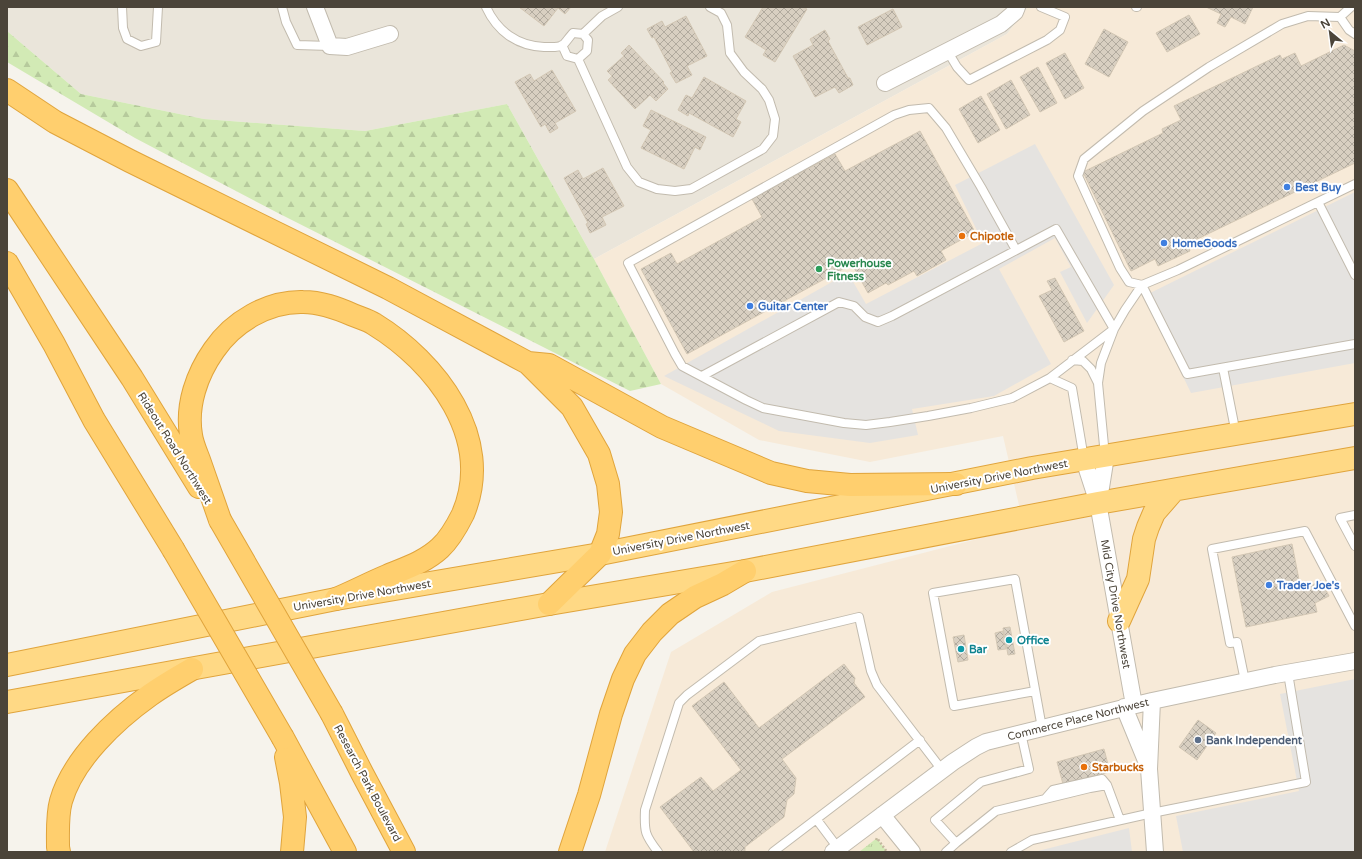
<svg xmlns="http://www.w3.org/2000/svg" width="1362" height="859" font-family="'Varela Round',sans-serif">
	<style>
		.residential { fill: #eae5da }
		.commercial { fill: #f7ead8 }
		.grass { fill: url(#grass-tufts) }
		.forest { fill: url(#forest-firs) }
		.parking { fill: #e5e3e0 }
		.building { fill: url(#building-cross-hatch); stroke: #d3c7b4 }
		.lines { fill: none; stroke-linecap: round; stroke-linejoin: round }
		.service-casing { stroke: #c2bbae; stroke-width: 10 }
		.minor-casing { stroke: #c2bbae; stroke-width: 18 }
		.trunk-casing { stroke: #e0a43c; stroke-width: 24 }
		.motorway-casing { stroke: #e0a43c; stroke-width: 24 }
		.path { stroke: #c4b79f; stroke-width: 2.5; stroke-dasharray: 2 2; stroke-linecap: butt }
		.service { stroke: #fff; stroke-width: 8 }
		.minor { stroke: #fff; stroke-width: 16 }
		.trunk { stroke: #ffd985; stroke-width: 22 }
		.motorway { stroke: #ffcf6e; stroke-width: 22 }
		.motorway-bridge-casing { stroke: #e0a43c; stroke-width: 24; stroke-linecap: butt }
		.motorway-bridge { stroke: #ffcf6e; stroke-width: 22 }
		.shop-dot { fill: #3f7fe0; stroke: #fff; stroke-width: 1.5 }
		.food-dot { fill: #e8710a; stroke: #fff; stroke-width: 1.5 }
		.leisure-dot { fill: #2e9e5b; stroke: #fff; stroke-width: 1.5 }
		.culture-dot { fill: #0f9aa8; stroke: #fff; stroke-width: 1.5 }
		.service-dot { fill: #5c6f8a; stroke: #fff; stroke-width: 1.5 }
		.labels { text-anchor: middle; stroke-width: 4; stroke-linejoin: round; paint-order: stroke }
		.shop-label { font-size: 11px; font-weight: bold; fill: #366cbe; stroke: #fff; text-anchor: start }
		.food-label { font-size: 11px; font-weight: bold; fill: #c56008; stroke: #fff; text-anchor: start }
		.leisure-label { font-size: 11px; font-weight: bold; fill: #27864d; stroke: #fff; text-anchor: start }
		.street-label { font-size: 11px; fill: #4b4439; stroke: #fff }
		.culture-label { font-size: 11px; font-weight: bold; fill: #0d838f; stroke: #fff; text-anchor: start }
		.service-label { font-size: 11px; font-weight: bold; fill: #4e5e75; stroke: #fff; text-anchor: start }
	</style>
	<defs>
		<pattern id="grass-tufts" width="24" height="20" patternUnits="userSpaceOnUse"><rect width="24" height="20" fill="#d2eab5"/><path d="M3 7l-1-3M5 7V3M7 7l1-3M15 17l-1-3M17 17v-4M19 17l1-3" fill="none" stroke="#b6ca9c"/></pattern>
		<pattern id="forest-firs" width="22" height="20" patternUnits="userSpaceOnUse"><rect width="22" height="20" fill="#d2eab5"/><path d="M5 1l3.5 6h-7zM16 11l3.5 6h-7z" fill="#b6ca9c"/></pattern>
		<pattern id="building-cross-hatch" width="8" height="8" patternUnits="userSpaceOnUse"><rect width="8" height="8" fill="#d8cfc1"/><path d="M0 0l8 8M0 8l8-8" fill="none" stroke="#b1aa9e"/></pattern>
	</defs>
	<rect width="100%" height="100%" fill="#f6f3ec"/>
	<!-- residential -->
	<path class="residential" d="M7 7H1028L1007 34 594 259 507 104 365 131 204 119 81 94 7 31Z"/>
	<!-- commercial -->
	<path class="commercial" d="M1028 7H1355V852H605L671 652 772 592 1024 527 1003 436 870 462 759 440 661 384 594 259 1007 34Z"/>
	<!-- grass -->
	<path class="grass" d="M877 838 887 852H859Z"/>
	<!-- forest -->
	<path class="forest" d="M7 31 81 94 204 119 365 131 507 104 594 259 661 384 630 391 276 212 135 138 7 62Z"/>
	<!-- parking -->
	<path class="parking" d="M1035 144 1114 285 1087 323 1060 272 1071 267 1055 238 999 269 1051 364 994 396 912 409 918 435 870 443 779 431 664 376 848 273 866 304 983 243 955 185Z
		M1355 192V363L1191 393 1144 296Z
		M1355 679V852H1183L1176 816 1299 791 1280 694Z
		M1129 828 1132 852H1034Z"/>
	<!-- building -->
	<path class="building" d="M519 7H571L565 14 558 8 544 26Z
		M763 7H803L807 9 775 62 763 55 766 50 745 37Z
		M1206 7H1253L1245 24 1231 17 1225 27 1217 23 1221 14Z
		M893 9 902 27 867 45 858 27Z
		M1189 15 1200 34 1167 52 1156 33Z
		M686 16 707 56 687 66 692 75 676 83 670 73 672 72 654 37 652 38 647 29 662 21 665 27Z
		M1104 29 1128 42 1109 77 1085 64Z
		M825 30 830 39 828 41 848 78H850L853 85 839 93 835 87 815 97 793 56 813 45 810 39Z
		M629 45 664 82 663 83 668 89 656 101 650 95 635 109 608 80 612 76 607 71 624 56 621 53Z
		M1344 45 1355 51V163L1187 244 1190 251 1158 266 1155 259 1131 271 1083 172 1163 133 1162 129 1181 120 1174 106 1280 55 1282 59 1295 53 1301 66Z
		M1065 53 1084 88 1065 99 1046 63Z
		M1038 67 1057 103 1040 112 1020 77Z
		M552 70 576 111 555 123 558 128 550 133 545 124 541 127 515 82 530 74 534 81Z
		M704 77 746 101 736 119 741 122 733 137 689 113 688 116 678 110 686 95 692 98Z
		M1011 80 1030 115 1006 129 987 94Z
		M981 96 1000 130 978 143 959 109Z
		M651 110 706 137 700 150 695 147 684 169 641 148 651 130 643 126Z
		M920 131 975 232 941 251 946 260 917 276 914 271 888 285 886 283 868 293 852 264 687 354 641 269 671 253 677 264 762 217 752 199 835 154 845 171Z
		M603 168 624 206 602 217 606 225 590 233 586 224 588 223 564 178 578 170 583 179Z
		M1055 278 1084 331 1064 342 1039 296 1052 290 1047 281Z
		M1292 544 1301 590 1321 581 1329 596 1315 603 1317 612 1246 627 1232 557Z
		M1010 627 1015 654 1008 655 1003 628Z
		M1003 631 1006 649 998 650 995 633Z
		M964 635 968 660 958 662 953 637Z
		M844 664 855 678 854 683 865 697 782 759 796 778 794 794 787 800 784 817 745 847V852H694L660 807 701 777 713 791 741 770 692 706 724 682 759 728Z
		M1198 720 1216 733 1197 760 1179 747Z
		M1104 749 1110 772 1063 784 1057 762Z"/>
	<g class="lines">
		<!-- service casing -->
		<g class="service-casing">
			<path id="service" d="M122 7 123 28 127 39 141 46 156 42 158 7
				M282 7 286 22 297 45 330 46
				M486 7C497 31 517 46 544 47 550 47 558 48 563 45 566 42 570 36 573 33L583 34 588 40 587 51 578 59 567 56 562 45
				M1136 7H1137
				M1340 17 1351 7
				M583 34 602 16 618 7
				M1355 34 1349 30 1340 17 1308 16 1282 24 1209 67 1143 111 1084 159 1078 176 1120 268 1129 282 1142 285 1187 374 1355 344
				M948 52 957 67 969 80 1047 40 1060 30 1065 17 1041 7
				M578 59 627 167 639 182 657 189 675 191 691 189 763 149 773 136 775 119 769 100 762 89 744 72 730 53 727 25 721 13 710 7
				M1318 202 1355 275
				M1016 250 981 187 946 128 929 108 909 110 894 115 628 263 675 354 682 366 746 400 763 408 844 423 866 425 890 422 928 416 971 408 1012 398 1050 378 1072 388 1084 459
				M1072 360 1083 361 1091 369 1098 383
				M1223 368 1236 434
				M702 376 839 302 854 306 865 317 878 322 892 316 1056 229 1114 329 1101 363 1098 383 1105 456
				M1050 378 1114 329 1125 310 1142 285 1178 270 1355 184
				M1355 515 1340 518 1355 546
				M1245 681 1237 642 1230 643 1212 549 1305 531 1355 626
				M1035 691 954 706 933 593 1015 579 1042 728
				M1046 798 1053 790 1102 779 1107 785
				M817 820 838 848
				M956 843 996 811 1090 788 1107 785 1120 820
				M658 852C645 835 644 832 645 810L679 703 687 695 759 641 859 617 871 671 877 685 942 770
				M773 852 920 740
				M946 852 956 843 935 820 981 782 1029 769 1021 733
				M1011 852 1032 840 1152 813 1306 782 1288 673"/>
		</g>
		<!-- minor casing -->
		<g class="minor-casing">
			<path id="minor" d="M315 7 330 46 347 47 390 34
				M885 83 1001 24 1015 12 1017 7
				M1084 460 1098 503 1134 705
				M1099 500 1106 456
				M1152 701 1149 769 1155 852
				M1124 707 1147 763
				M882 815 912 852
				M833 852 953 762 976 747 986 742 1152 701 1275 675 1355 661"/>
		</g>
		<!-- trunk casing -->
		<g class="trunk-casing">
			<path id="trunk" d="M1119 621 1138 579 1144 539 1148 527 1154 513 1174 490
				M7 665 336 599 600 554 1032 468 1355 414
				M7 702 549 604 745 571 1098 503 1355 458"/>
		</g>
		<!-- motorway casing -->
		<g class="motorway-casing">
			<path id="motorway" d="M7 90 55 122 130 161 388 288 528 363 572 407 599 454 608 484 611 512 608 534 600 554 549 604
				M7 190 132 378 199 487
				M7 263 54 344 94 420 173 549
				M528 363 549 365 662 427 771 473 807 481 850 485 956 484
				M220 520C213 500 206 480 199 460 196 452 192 443 191 435 186 405 197 374 214 350 233 322 268 301 303 302 321 302 337 308 353 315 360 318 368 320 374 324 436 362 495 438 463 514 457 526 450 539 440 548 425 562 406 568 387 576 370 583 353 592 336 599
				M332 714 362 773 404 852
				M283 738 345 852
				M286 757 291 783 295 817 292 852
				M59 852 58 847C58 832 57 815 61 801 73 759 115 720 150 695 164 685 178 677 192 669
				M570 852 589 795 611 714 623 679 635 654 652 632 670 614 695 597 723 584 745 571"/>
		</g>
		<!-- path -->
		<path class="path" d="M876 840 877 838 887 852"/>
		<!-- service -->
		<use href="#service" class="service"/>
		<!-- minor -->
		<use href="#minor" class="minor"/>
		<!-- trunk -->
		<use href="#trunk" class="trunk"/>
		<!-- motorway -->
		<use href="#motorway" class="motorway"/>
		<!-- motorway-bridge casing -->
		<g class="motorway-bridge-casing">
			<path id="motorway-bridge" d="M220 520 332 714
				M173 549 283 738"/>
		</g>
		<!-- motorway-bridge -->
		<use href="#motorway-bridge" class="motorway-bridge"/>
	</g>
	<!-- markers -->
	<g class="shop-dot">
		<circle cx="1287" cy="187" r="4"/>
		<circle cx="1164" cy="243" r="4"/>
		<circle cx="750" cy="306" r="4"/>
		<circle cx="1269" cy="585" r="4"/>
	</g>
	<g class="food-dot">
		<circle cx="962" cy="236" r="4"/>
		<circle cx="1084" cy="767" r="4"/>
	</g>
	<circle class="leisure-dot" cx="819" cy="269" r="4"/>
	<g class="culture-dot">
		<circle cx="1009" cy="640" r="4"/>
		<circle cx="961" cy="649" r="4"/>
	</g>
	<circle class="service-dot" cx="1198" cy="740" r="4"/>
	<g class="labels">
		<!-- shop labels -->
		<g class="shop-label">
			<text x="1295" y="191">Best Buy</text>
			<text x="1172" y="247">HomeGoods</text>
			<text x="758" y="310">Guitar Center</text>
			<text x="1277" y="589">Trader Joe's</text>
		</g>
		<!-- food labels -->
		<g class="food-label">
			<text x="970" y="240">Chipotle</text>
			<text x="1092" y="771">Starbucks</text>
		</g>
		<!-- leisure labels -->
		<g class="leisure-label">
			<text x="827" y="267">Powerhouse<tspan x="827" dy="13">Fitness</tspan></text>
		</g>
		<!-- street labels -->
		<g class="street-label">
			<text transform="translate(175 448) rotate(58)" y="4">Rideout Road Northwest</text>
			<text transform="translate(999 476) rotate(-11)" y="4">University Drive Northwest</text>
			<text transform="translate(681 538) rotate(-11)" y="4">University Drive Northwest</text>
			<text transform="translate(362 595) rotate(-10)" y="4">University Drive Northwest</text>
			<text transform="translate(1116 604) rotate(80)" y="4">Mid City Drive Northwest</text>
			<text transform="translate(1078 719) rotate(-14)" y="4">Commerce Place Northwest</text>
			<text transform="translate(368 783) rotate(62)" y="4">Research Park Boulevard</text>
		</g>
		<!-- culture labels -->
		<g class="culture-label">
			<text x="1017" y="644">Office</text>
			<text x="969" y="653">Bar</text>
		</g>
		<!-- service labels -->
		<g class="service-label">
			<text x="1206" y="744">Bank Independent</text>
		</g>
	</g>
	<!-- border -->
	<rect width="1362" height="859" fill="none" stroke="#4b4439" stroke-width="16"/>
	<!-- north arrow -->
	<g transform="translate(1330 32) rotate(331)" stroke="#ffffff" stroke-width="3" paint-order="stroke">
	<path d="M0-3L7 15L0 10L-7 15Z" fill="#4b4439"/>
	<text y="-6" font-size="11" font-weight="bold" text-anchor="middle" fill="#4b4439">N</text>
	</g>
</svg>
